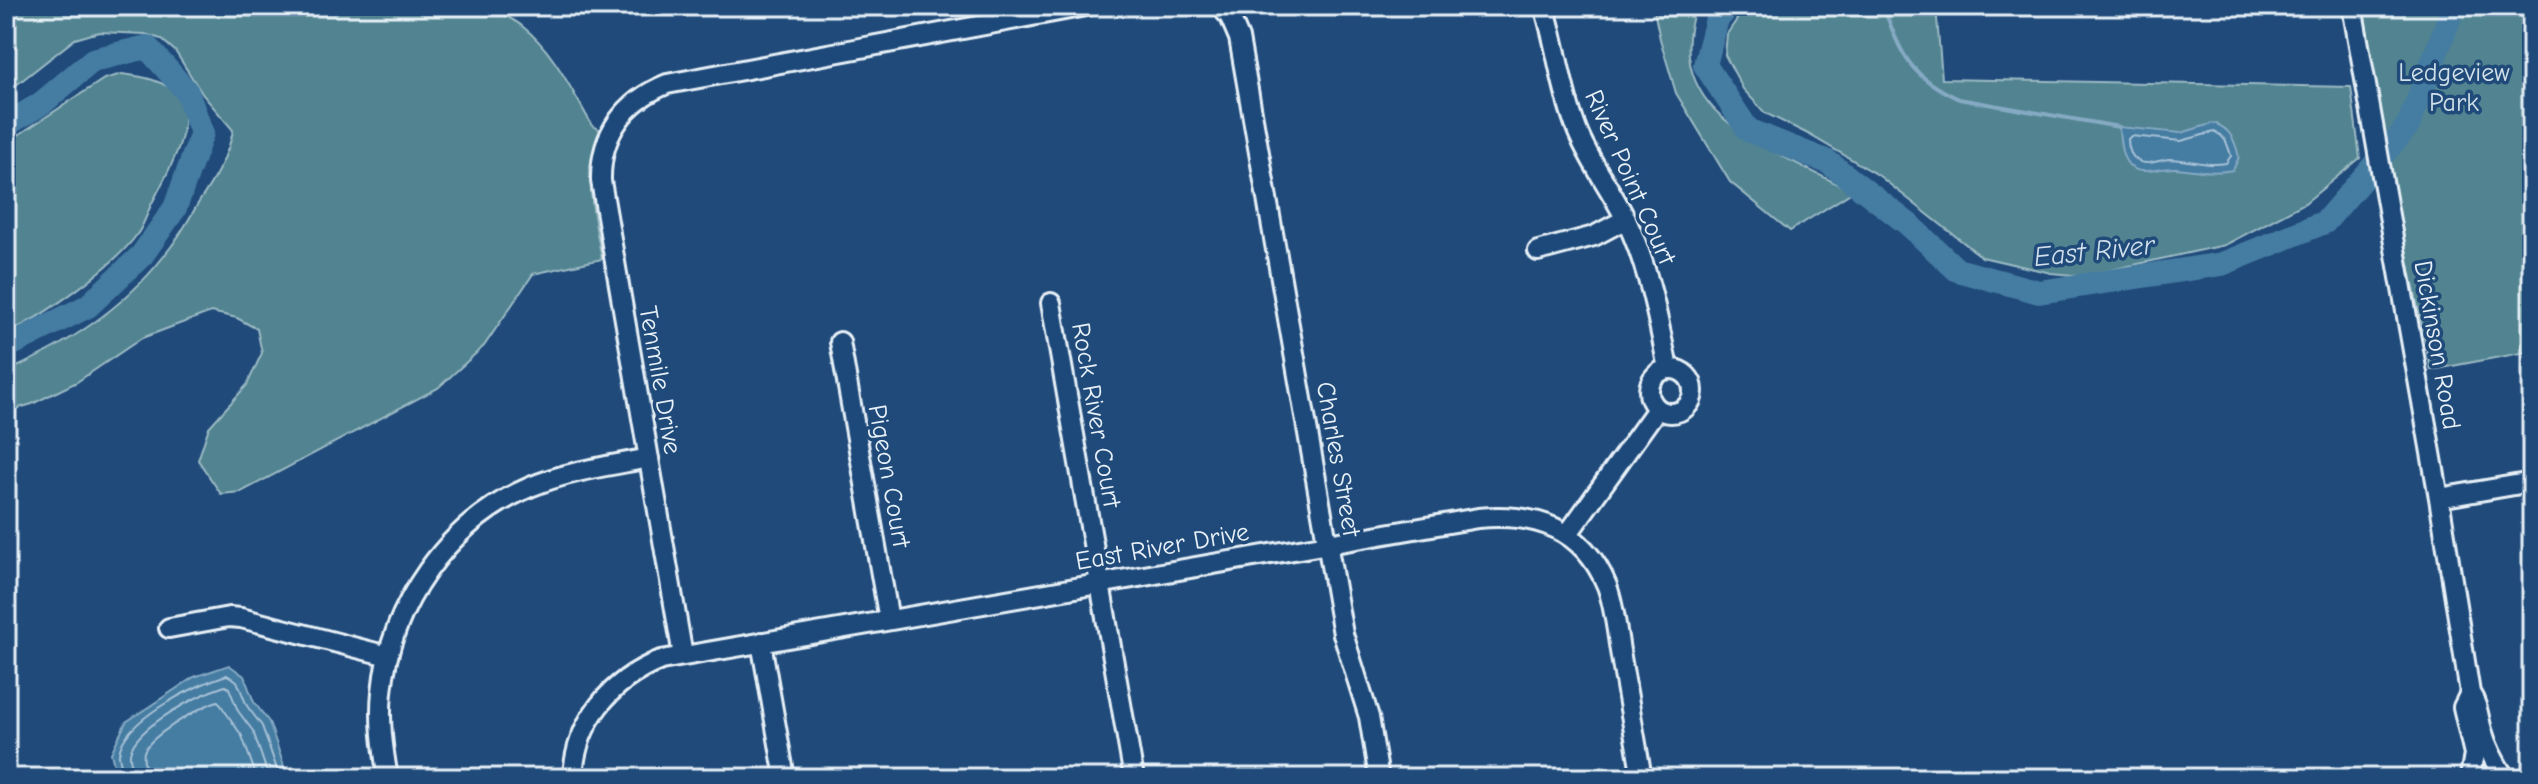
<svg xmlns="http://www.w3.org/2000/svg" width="2538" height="784" font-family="'Comic Neue',sans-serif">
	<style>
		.green { fill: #518490; stroke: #9cbac4; stroke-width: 2 }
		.water { fill: #457ba2; stroke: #86aac4; stroke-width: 2 }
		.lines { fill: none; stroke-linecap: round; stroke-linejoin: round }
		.shore { stroke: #a7c2d6; stroke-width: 2 }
		.stream { stroke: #86aac4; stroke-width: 4 }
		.river { stroke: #457ba2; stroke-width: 24 }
		.minor-casing { stroke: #e8f1f8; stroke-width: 24 }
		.minor { stroke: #1f4a7a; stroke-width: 18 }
		.labels { text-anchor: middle; stroke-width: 7; stroke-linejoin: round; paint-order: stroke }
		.park-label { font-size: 26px; fill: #d1e1e8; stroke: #1f4a7a }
		.street-label { font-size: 26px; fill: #e8f1f8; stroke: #1f4a7a }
		.water-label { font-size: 28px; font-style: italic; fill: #d0dfeb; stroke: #1f4a7a }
	</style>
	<rect width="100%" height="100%" fill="#1f4a7a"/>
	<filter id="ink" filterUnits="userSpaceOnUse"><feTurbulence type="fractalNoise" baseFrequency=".0125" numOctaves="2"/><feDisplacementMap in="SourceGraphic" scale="16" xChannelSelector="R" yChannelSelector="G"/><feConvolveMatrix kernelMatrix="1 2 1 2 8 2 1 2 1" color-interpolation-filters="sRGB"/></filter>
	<g filter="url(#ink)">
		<!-- green -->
		<path class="green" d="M6 6H488C499 13 512 18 522 26 554 51 572 91 592 125L600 130C582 173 594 216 602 259L533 274 484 346 438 388 241 492 221 494 198 460 209 427 247 385 262 353 257 329 237 318 211 312 142 338 77 382 32 404 6 412V372C69 344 129 305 170 248 181 234 190 217 199 202 213 181 229 155 233 130L203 95 175 51 161 39 145 34 99 32 75 39 6 93Z
			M1653 6H1696C1657 118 1777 149 1852 192L1790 231 1730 182 1676 93 1660 39Z
			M1746 6H1936L1942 79 2351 87 2360 158 2305 203 2225 245 2083 276 2051 273 1982 257 1878 175 1808 134 1765 113 1743 89 1725 55 1727 34Z
			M2363 6H2532V351L2431 370 2383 140Z
			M122 74C140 76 166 80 178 96 199 123 164 179 151 205 147 214 144 224 138 233 117 264 41 319 6 333V143L104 79Z"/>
		<!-- water -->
		<path class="water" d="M2214 123C2231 129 2235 141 2239 157L2233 170C2213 174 2196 170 2176 168 2165 167 2155 171 2144 171 2121 171 2120 144 2119 127L2181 133Z
			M229 665 244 676 254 702 269 722 288 778H117L111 753 126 722 194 677Z"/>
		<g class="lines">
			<!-- shore -->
			<path class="shore" d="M2214 132C2225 135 2228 145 2231 156L2226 163C2207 167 2188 159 2169 159 2160 160 2146 166 2138 161 2130 156 2128 147 2128 139L2131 136 2181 141Z
				M124 778C124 771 119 761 119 754 123 719 197 684 227 675L237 681 247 706 262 726 280 778
				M134 778C134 770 129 761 130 753 136 726 200 694 225 686L229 688 238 711 253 731 269 778
				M147 778C146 770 142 760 144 752 149 736 202 706 218 701L242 736 257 778"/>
			<!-- stream -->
			<path class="stream" d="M1883 6C1902 56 1909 76 1959 99L2119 127"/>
			<!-- river -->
			<path class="river" d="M1729 6 1717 19 1705 65 1748 130 1828 162 1908 224 1957 270 2039 292 2222 264 2325 222 2408 126 2454 6
				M6 125 42 103 93 60 147 47 187 92 202 133 175 208 142 255 88 306 6 347"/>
			<!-- minor casing -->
			<g class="minor-casing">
				<path id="minor" d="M1220 6 1230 17 1239 38 1343 634 1369 717 1379 778
					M1544 6C1557 47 1561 90 1577 130 1590 163 1612 190 1627 222 1649 269 1658 318 1668 369
					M2352 6 2439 498 2470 693C2478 705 2478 716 2482 730 2487 748 2495 763 2505 778
					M1538 251 1594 236 1626 219
					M1051 303 1134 778
					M840 342 889 620
					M1649 391a22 22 0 1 1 44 0a22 22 0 1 1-44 0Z
					M2439 498 2532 482
					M1567 535 1657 409
					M169 628 229 617 241 618 388 656
					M761 642 785 778
					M683 656 601 181C600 134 625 101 667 84L1086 6
					M2470 693 2463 707 2474 754 2470 777
					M388 778C383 749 379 721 382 692 390 605 448 522 530 487 568 471 608 466 649 458
					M573 778C575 722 611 680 661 660L1478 518C1535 513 1583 527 1607 586 1615 608 1617 634 1621 657 1628 698 1635 738 1642 778"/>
			</g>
			<!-- minor -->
			<use href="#minor" class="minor"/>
		</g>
	</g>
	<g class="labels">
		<!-- park labels -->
		<g class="park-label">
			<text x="2454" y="81">Ledgeview<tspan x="2454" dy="30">Park</tspan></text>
		</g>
		<!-- street labels -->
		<g class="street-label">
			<text transform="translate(1631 177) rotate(66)" y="9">River Point Court</text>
			<text transform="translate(2438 345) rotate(80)" y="9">Dickinson Road</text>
			<text transform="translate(661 380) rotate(80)" y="9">Tenmile Drive</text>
			<text transform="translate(1097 415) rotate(80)" y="9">Rock River Court</text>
			<text transform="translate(1339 459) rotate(80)" y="9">Charles Street</text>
			<text transform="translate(890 476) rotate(80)" y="9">Pigeon Court</text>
			<text transform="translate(1162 546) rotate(-10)" y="9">East River Drive</text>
		</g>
		<!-- water labels -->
		<g class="water-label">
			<text transform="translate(2094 250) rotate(-6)" y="10">East River</text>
		</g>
	</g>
	<!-- margin -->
	<rect width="2538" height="784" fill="none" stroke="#1f4a7a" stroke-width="32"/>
	<rect x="16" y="16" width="2506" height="752" fill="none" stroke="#e8f1f8" stroke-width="3" filter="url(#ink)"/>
</svg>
